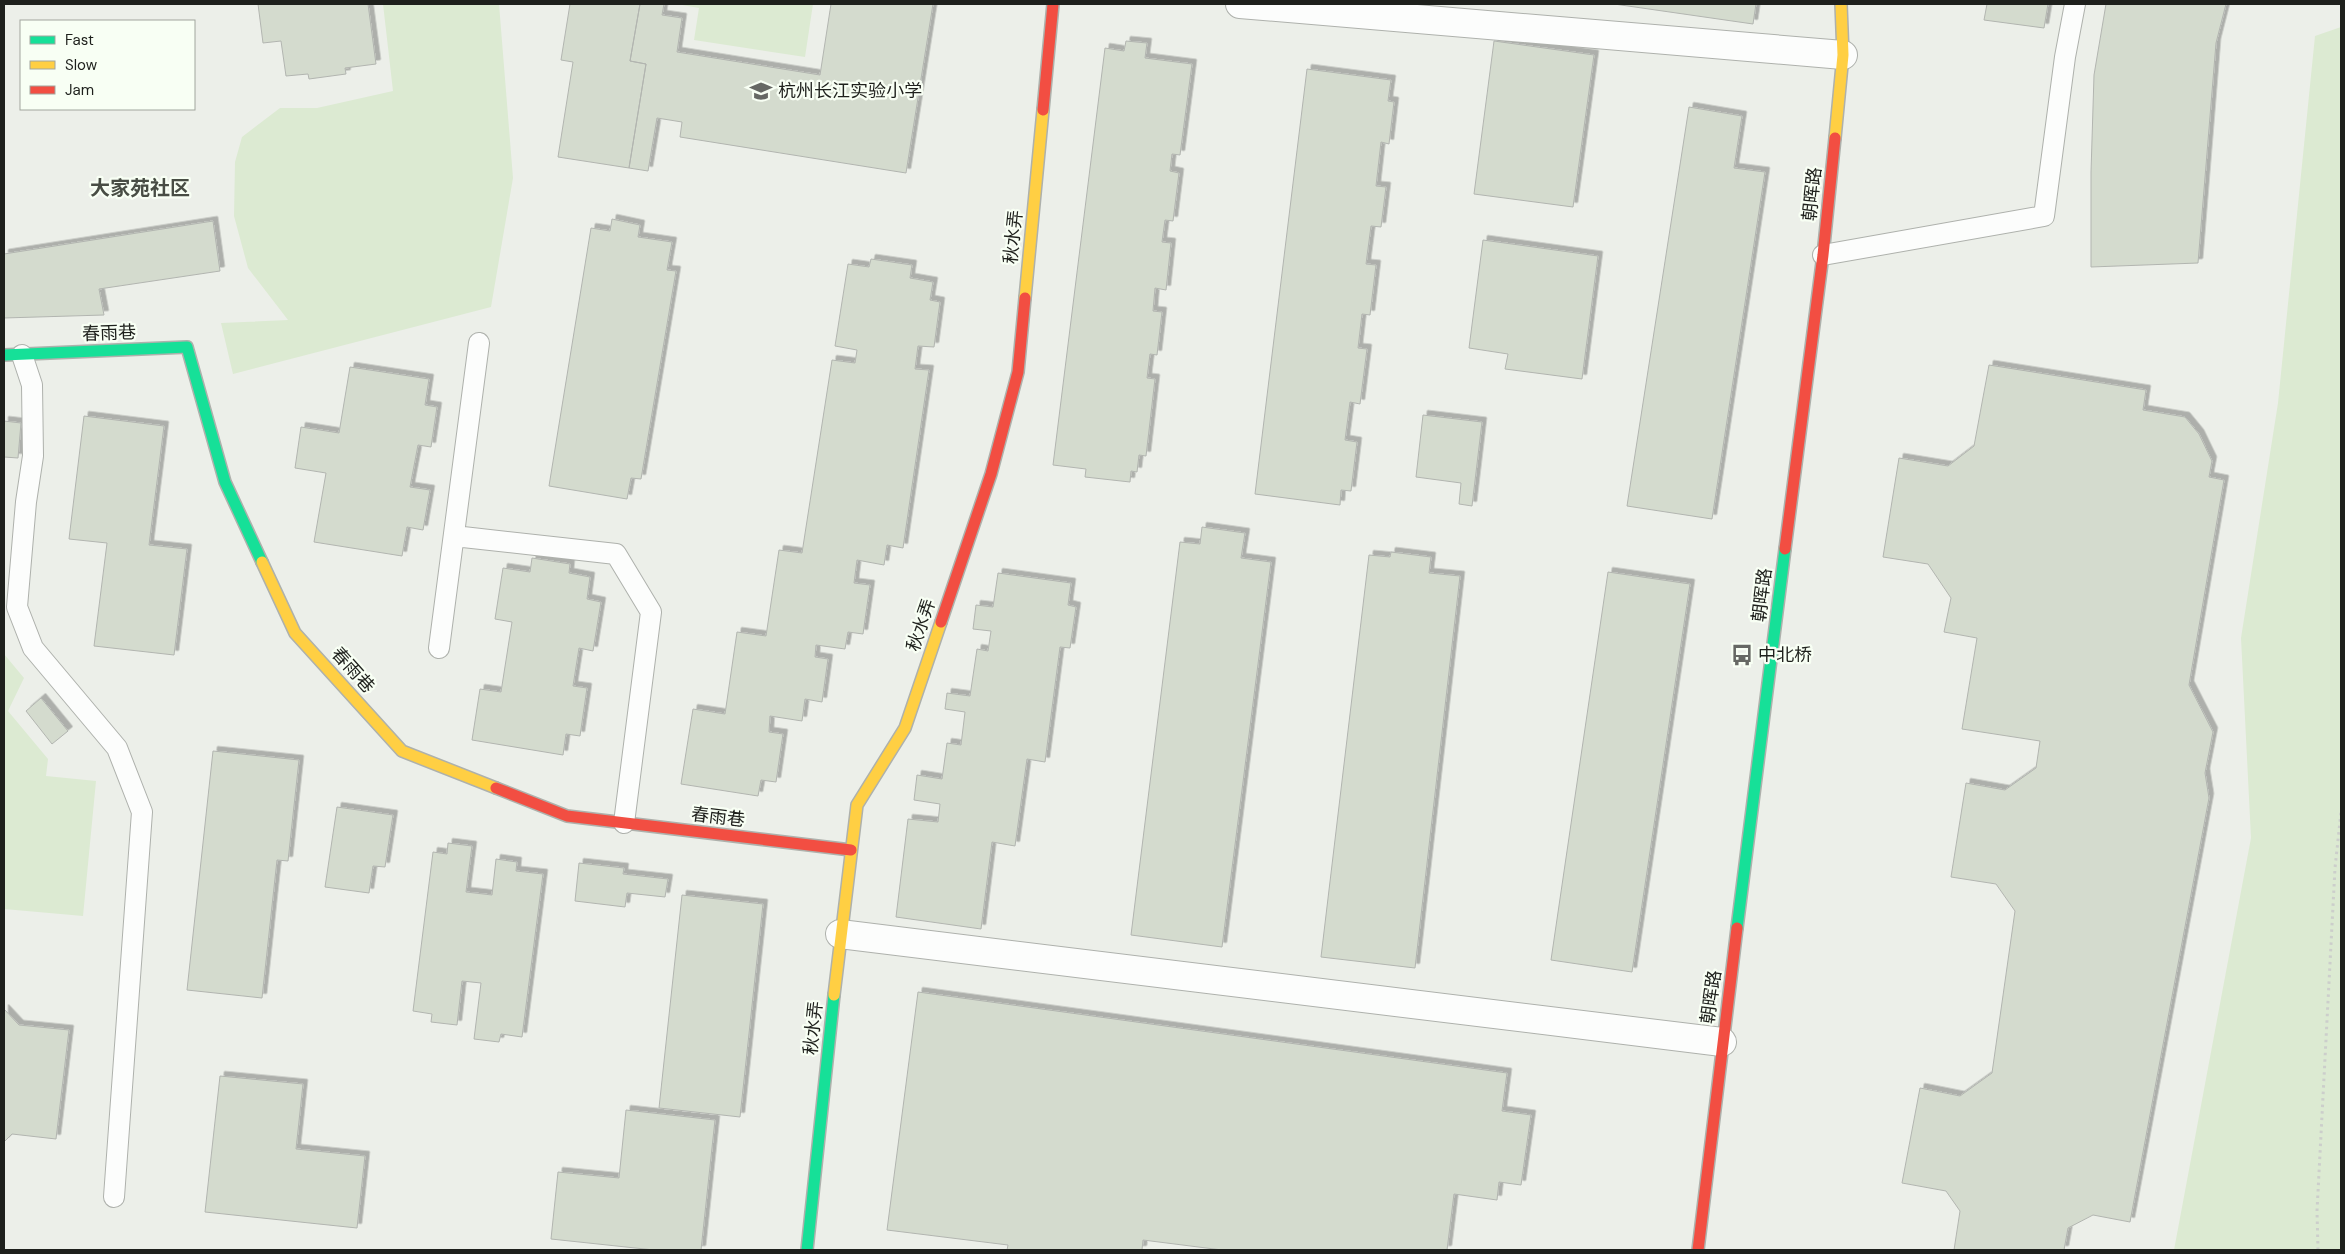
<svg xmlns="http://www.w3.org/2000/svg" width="2345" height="1254" font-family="'DM Sans','Noto Sans SC',sans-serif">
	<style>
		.green { fill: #dcead2 }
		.building { fill: #d4dbce; stroke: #b2b5b0; filter: url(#shadow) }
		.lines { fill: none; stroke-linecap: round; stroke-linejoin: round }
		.lane-casing { stroke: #aeb1ac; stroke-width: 22 }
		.street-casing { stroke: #aeb1ac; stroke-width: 30 }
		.fast-casing { stroke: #aeb1ac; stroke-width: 14 }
		.slow-casing { stroke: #aeb1ac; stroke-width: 14 }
		.jam-casing { stroke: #aeb1ac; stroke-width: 14 }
		.path { stroke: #cccecb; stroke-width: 3; stroke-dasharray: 2.5 4; stroke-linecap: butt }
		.lane { stroke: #fcfdfc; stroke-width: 20 }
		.street { stroke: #fcfdfc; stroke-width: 28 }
		.fast { stroke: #16e098; stroke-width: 11 }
		.slow { stroke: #ffcf43; stroke-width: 11 }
		.jam { stroke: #f24e42; stroke-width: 11 }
		.labels { text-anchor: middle; stroke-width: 4.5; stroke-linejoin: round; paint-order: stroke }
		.poi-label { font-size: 18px; fill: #1e201c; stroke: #f8fff4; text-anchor: start }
		.street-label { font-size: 18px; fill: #1e201c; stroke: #f8fff4 }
		.quarter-label { font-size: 20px; font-weight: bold; fill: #484d44; stroke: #f8fff4 }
	</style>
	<defs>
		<filter id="shadow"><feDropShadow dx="4.5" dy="-4.5" stdDeviation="0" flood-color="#0004"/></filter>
	</defs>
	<rect width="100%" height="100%" fill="#ecefe9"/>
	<!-- green -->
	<path class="green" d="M383 4H499L513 178 491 307 233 374 221 323 288 320 248 268 234 216 235 162 242 137 280 108H317L393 91Z
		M682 4H813L805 57 694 40 699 8 682 5Z
		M2341 27V1250H2174L2251 838 2241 638 2278 403 2315 36Z
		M4 654 24 678 8 711 48 759 46 776 96 781 83 916 4 909Z"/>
	<!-- building -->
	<path class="building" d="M258 4H368L376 64 345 68 346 74 309 79 308 74 286 76 281 41 263 43Z
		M570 4H640L630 61 646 64 629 168 558 157 573 62 561 60Z
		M640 4H664L662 15 682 18 677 52 820 75 831 4H933L906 173 680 137 682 122 657 118 648 171 629 168 646 64 630 61Z
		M1614 4H1756L1753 24Z
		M1987 4H2048L2044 28 1984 20Z
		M2106 4H2226L2216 43 2198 263 2091 267V172L2094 75Z
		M1126 41 1147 43 1145 58 1192 64 1180 155 1172 154 1170 171 1179 173 1173 221 1165 220 1162 242 1171 243 1166 290 1155 288 1153 311 1162 312 1157 355 1150 354 1147 378 1155 379 1146 456 1139 455 1137 472 1131 471 1130 482 1085 477 1086 469 1053 465 1105 48 1124 51Z
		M1494 41 1594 55 1573 207 1474 194Z
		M1307 69 1391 80 1388 101 1394 102 1389 144 1381 142 1376 186 1386 187 1381 227 1371 226 1366 264 1376 265 1370 315 1362 314 1358 348 1367 349 1360 404 1350 402 1345 440 1357 442 1351 491 1341 490 1340 505 1255 494Z
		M1689 107 1742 116 1734 168 1765 172 1712 519 1627 506Z
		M612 219 640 225 638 237 672 242 667 270 676 271 641 479 631 478 627 499 549 486 591 228 610 231Z
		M213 221 220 271 99 289 104 315 4 318V254Z
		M1483 240 1598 256 1582 379 1505 369 1508 354 1469 348Z
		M871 259 912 265 910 278 933 282 930 300 940 302 934 347 918 346 915 369 929 370 903 548 887 545 884 565 857 560 854 583 870 585 863 634 848 632 845 649 816 645 815 657 828 659 822 702 805 699 802 721 770 716 769 732 783 734 776 782 761 780 758 796 681 784 693 709 725 714 737 632 766 636 779 550 802 553 832 360 855 363 857 350 835 346 848 264 869 267Z
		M1989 365 2146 390 2143 410 2185 417 2199 434 2212 461 2209 477 2224 480 2189 685 2213 732 2205 773 2209 798 2130 1222 2093 1215 2068 1228 2064 1250H1954L1960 1211 1946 1191 1902 1183 1920 1088 1960 1096 1992 1073 2015 911 1996 884 1951 877 1966 783 2005 790 2036 768 2040 741 1962 729 1977 638 1944 632 1951 598 1928 564 1883 557 1899 458 1948 466 1974 446Z
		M350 367 429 379 425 405 437 407 431 447 418 445 410 487 430 490 423 530 407 527 402 556 314 542 326 473 295 468 301 427 339 433Z
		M1423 415 1482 422 1472 506 1459 504 1461 483 1416 477Z
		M84 416 164 426 149 545 187 549 174 655 94 646 107 543 69 539Z
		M4 421 21 423 18 458 4 457Z
		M1202 527 1245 533 1241 558 1271 562 1222 947 1131 935 1180 542 1200 544Z
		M1391 552 1431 557 1429 573 1460 576 1415 968 1321 957 1369 555 1390 557Z
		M532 558 570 564 569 573 590 577 587 599 601 602 593 651 579 648 573 686 587 688 580 736 566 734 563 755 472 740 480 689 501 692 512 622 495 619 503 568 530 572Z
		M1608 572 1690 584 1632 972 1551 960Z
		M998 573 1071 583 1068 605 1076 607 1070 648 1060 647 1045 762 1027 759 1015 846 992 842 981 929 896 917 908 819 938 822 940 804 914 800 917 775 942 779 947 743 961 745 965 712 945 709 947 693 970 696 977 649 988 651 991 631 973 629 976 605 993 607Z
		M41 698 68 731 52 744 26 711Z
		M213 751 299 760 288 861 277 860 262 998 187 990Z
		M337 807 393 815 385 867 373 866 369 893 325 887Z
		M448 843 472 846 466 892 492 895 496 859 517 862 516 871 543 874 522 1037 501 1034 499 1042 474 1039 481 983 462 981 457 1025 431 1022 432 1014 413 1011 433 852 447 854Z
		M579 863 624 868 623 874 668 879 665 897 627 893 625 907 575 901Z
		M682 895 763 904 740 1117 659 1108Z
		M918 992 1507 1073 1502 1111 1531 1115 1521 1185 1499 1182 1497 1200 1454 1194 1447 1250H1222L1143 1240 1142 1250H1007L1008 1245 887 1230Z
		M4 1009 19 1025 69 1030 56 1139 12 1134 4 1142Z
		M220 1076 303 1084 296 1149 365 1156 357 1228 205 1212Z
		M626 1110 715 1120 701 1250H654L551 1239 558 1172 619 1178Z"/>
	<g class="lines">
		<!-- lane casing -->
		<g class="lane-casing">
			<path id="lane" d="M1823 255 2044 216 2065 57 2075 4
				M22 355 32 385 33 456 26 502 17 607 33 648 117 748 142 812 114 1197
				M454 536 616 554 651 612 624 823
				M439 648 479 343"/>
		</g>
		<!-- street casing -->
		<g class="street-casing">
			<path id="street" d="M1240 4 1843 55
				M840 934 1722 1042"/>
		</g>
		<!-- fast casing -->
		<g class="fast-casing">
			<path id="fast" d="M4 355 187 347 225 482 262 562
				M1737 928 1785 549
				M807 1250 834 995"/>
		</g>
		<!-- slow casing -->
		<g class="slow-casing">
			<path id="slow" d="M1835 138 1843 55 1841 4
				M1025 298 1043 110
				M262 562 295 633 402 751 496 788
				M834 995 857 805 905 728 941 622"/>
		</g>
		<!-- jam casing -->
		<g class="jam-casing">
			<path id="jam" d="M1043 110 1053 4
				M1785 549 1823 255 1835 138
				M941 622 991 474 1018 372 1025 298
				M496 788 567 816 851 850
				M1698 1250 1737 928"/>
		</g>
		<!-- path -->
		<path class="path" d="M2318 1250 2317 1211 2335 868 2341 812"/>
		<!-- lane -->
		<use href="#lane" class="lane"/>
		<!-- street -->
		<use href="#street" class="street"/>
		<!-- fast -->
		<use href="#fast" class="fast"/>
		<!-- slow -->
		<use href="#slow" class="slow"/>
		<!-- jam -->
		<use href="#jam" class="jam"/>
	</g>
	<!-- icons -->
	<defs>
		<g id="school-bare" transform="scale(1.725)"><path d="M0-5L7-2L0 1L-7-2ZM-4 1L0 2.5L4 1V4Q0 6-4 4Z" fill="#666864" stroke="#f8fff4" stroke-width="2.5" paint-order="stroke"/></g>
		<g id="bus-bare" transform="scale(1.725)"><path d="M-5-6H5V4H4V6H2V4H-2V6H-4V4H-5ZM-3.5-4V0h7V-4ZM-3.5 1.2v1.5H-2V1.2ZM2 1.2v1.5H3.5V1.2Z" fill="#666864" stroke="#f8fff4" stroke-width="2.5" paint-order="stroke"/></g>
	</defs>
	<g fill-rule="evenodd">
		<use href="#school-bare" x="761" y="91"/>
		<use href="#bus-bare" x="1742" y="655"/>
	</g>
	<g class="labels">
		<!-- poi labels -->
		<g class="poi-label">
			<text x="778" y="97">杭州长江实验小学</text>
			<text x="1758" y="661">中北桥</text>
		</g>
		<!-- street labels -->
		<g class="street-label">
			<text transform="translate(1812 194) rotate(-84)" y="6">朝晖路</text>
			<text transform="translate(1013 237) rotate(-84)" y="6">秋水弄</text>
			<text transform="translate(109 333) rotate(-2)" y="6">春雨巷</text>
			<text transform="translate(1762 595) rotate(-83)" y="6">朝晖路</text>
			<text transform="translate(921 625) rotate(-71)" y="6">秋水弄</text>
			<text transform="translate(353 670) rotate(48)" y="6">春雨巷</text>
			<text transform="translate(718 817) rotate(7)" y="6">春雨巷</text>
			<text transform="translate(1711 997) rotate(-82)" y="6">朝晖路</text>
			<text transform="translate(813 1028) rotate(-84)" y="6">秋水弄</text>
		</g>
		<!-- quarter labels -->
		<g class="quarter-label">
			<text x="140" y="195">大家苑社区</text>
		</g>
	</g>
	<!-- border -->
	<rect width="2345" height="1254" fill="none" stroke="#1e201c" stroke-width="10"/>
	<!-- legend -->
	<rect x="20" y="20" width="175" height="90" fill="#f8fff4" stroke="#a1a69e"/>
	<rect x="30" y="36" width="25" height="8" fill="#16e098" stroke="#a1a69e"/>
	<text x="65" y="45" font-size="15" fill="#1e201c">Fast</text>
	<rect x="30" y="61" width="25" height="8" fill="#ffcf43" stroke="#a1a69e"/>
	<text x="65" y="70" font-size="15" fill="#1e201c">Slow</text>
	<rect x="30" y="86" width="25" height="8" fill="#f24e42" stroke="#a1a69e"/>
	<text x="65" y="95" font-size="15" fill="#1e201c">Jam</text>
</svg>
